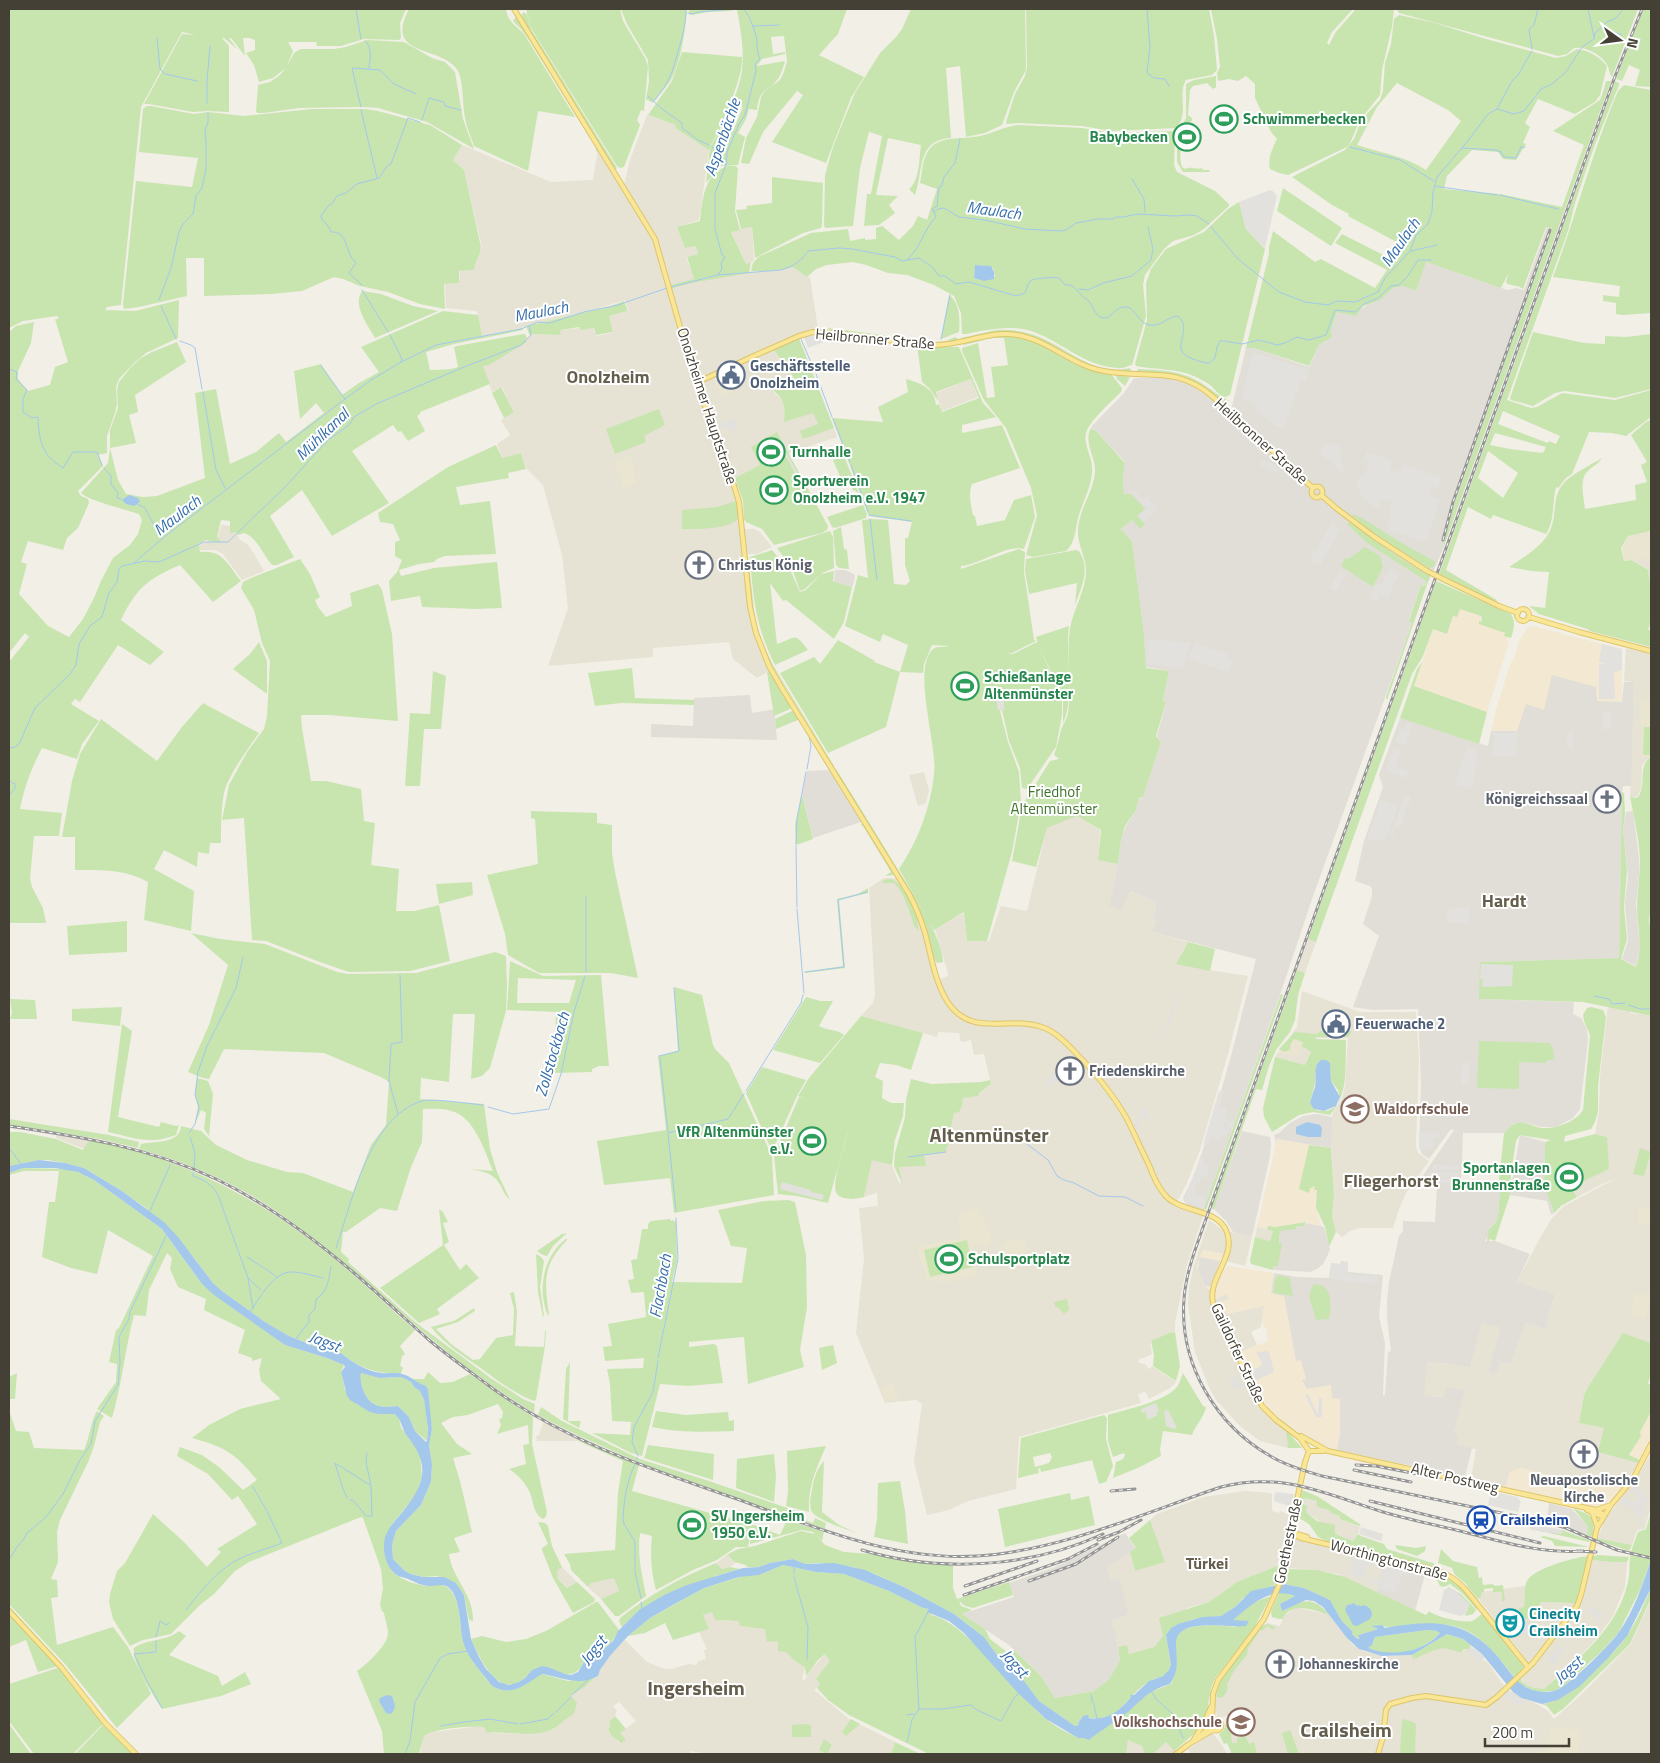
<svg xmlns="http://www.w3.org/2000/svg" width="1660" height="1763" font-family="'Titillium Web',sans-serif">
	<style>
		.residential { fill: #e6e2d4; fill-rule: evenodd }
		.commercial { fill: #f3e8d1 }
		.industrial { fill: #e1ded7 }
		.education { fill: #eae5d0 }
		.green { fill: #c8e5b0; fill-rule: evenodd }
		.parking { fill: #e3e1dd }
		.water { fill: #a4c8ec; fill-rule: evenodd }
		.lines { fill: none; stroke-linecap: round; stroke-linejoin: round }
		.stream { stroke: #a4c8ec; stroke-width: 1 }
		.major-casing { stroke: #dec568; stroke-width: 6 }
		.major { stroke: #f9e697; stroke-width: 4 }
		.rail-casing { stroke: #959595; stroke-width: 3 }
		.rail { stroke: #fff; stroke-width: 1; stroke-dasharray: 4; stroke-linecap: butt }
		.major-bridge-casing { stroke: #dec568; stroke-width: 6; stroke-linecap: butt }
		.major-bridge { stroke: #f9e697; stroke-width: 4 }
		.labels { text-anchor: middle; stroke-width: 4; stroke-linejoin: round; paint-order: stroke }
		.leisure-label { font-size: 15px; font-weight: bold; fill: #27864d; stroke: #fff; text-anchor: start }
		.street-label { font-size: 15px; fill: #444035; stroke: #fff }
		.service-label { font-size: 15px; font-weight: bold; fill: #4e5e75; stroke: #fff; text-anchor: start }
		.worship-label { font-size: 15px; font-weight: bold; fill: #5b616d; stroke: #fff; text-anchor: start }
		.park-label { font-size: 15px; fill: #40732c; stroke: #fff }
		.education-label { font-size: 15px; font-weight: bold; fill: #785e54; stroke: #fff; text-anchor: start }
		.transit-label { font-size: 15px; font-weight: bold; fill: #164399; stroke: #fff; text-anchor: start }
		.culture-label { font-size: 15px; font-weight: bold; fill: #0d838f; stroke: #fff; text-anchor: start }
		.water-label { font-size: 16px; font-style: italic; fill: #346eab; stroke: #fff }
		.neighbourhood-label { font-size: 16px; font-weight: bold; fill: #665e4d; stroke: #fff }
		.quarter-label { font-size: 18px; font-weight: bold; fill: #665e4d; stroke: #fff }
		.district-label { font-size: 20px; font-weight: bold; fill: #665e4d; stroke: #fff }
	</style>
	<rect width="100%" height="100%" fill="#f2efe6"/>
	<!-- residential -->
	<path class="residential" d="M647 115 676 125V129L709 150 699 220 677 227 685 248 696 246 698 254 686 257 695 281 747 272 772 271 792 266 808 278 810 277 818 329 796 335 770 345 794 379 771 386 775 394 782 399 785 412H813L818 424 803 438 834 428 837 437 789 453 777 432 761 465 732 480 741 529H754L760 532 772 547 757 554H743L751 622 762 656 771 670 757 678 733 659 729 642 653 648V657L548 666 568 608 562 555 543 485 526 468 521 453 502 458 497 444 510 435 501 420 514 412 502 387 492 392 482 366 533 334 560 335 561 330 579 328 580 330 593 328 596 336 613 333 609 316 629 311 625 300 589 311 533 324 520 328 482 336 477 311 446 308 445 284 459 283 460 271 474 270 482 247 464 170 453 160 462 145 551 182 593 180 598 149 623 189 630 160Z
		M752 227 754 261 746 264 731 231Z
		M971 379 978 397 942 411 936 393Z
		M221 525 232 526 240 540 247 544 253 552 264 571 242 580 223 554 216 550H200L199 545 218 537Z
		M1646 532H1651V589L1648 570 1632 559Z
		M1626 648 1651 654V759H1647L1642 766 1641 789 1637 797H1630L1634 682 1624 681Z
		M924 772 929 790 926 803 918 806 909 775Z
		M1077 816 1100 830 1098 860 1118 864 1109 906 1129 891 1157 902 1152 918 1156 920 1152 932 1188 942 1180 955 1196 968 1248 976 1228 1054 1200 1150 1186 1185 1179 1198 1171 1205 1203 1216 1187 1265 1175 1323V1332L1169 1333 1150 1342 1152 1354 1138 1360 1139 1363 1145 1364 1148 1368 1150 1369 1152 1366 1176 1382 1170 1388 1149 1399 1145 1391 1138 1395 1141 1403 1019 1437 1016 1489 968 1501 949 1510 927 1515 914 1462 922 1404 916 1400 885 1403 856 1333 864 1259 859 1208 878 1206 877 1193 864 1197 872 1159 892 1165 899 1183H901L899 1167 925 1166 924 1155 949 1139 954 1113 962 1105 963 1098 979 1093 991 1084 984 1054 974 1055 971 1040 961 1042 959 1033 938 1032 937 1037 861 1016 873 1003 875 994 869 888 884 878H897L916 913 937 981 948 976V973L935 929 964 913 967 941H989L1001 906 1027 911 1047 828Z
		M1308 939 1316 942 1305 973 1297 970Z
		M1302 991 1360 1012H1416L1419 1058 1416 1146 1418 1153 1429 1161 1406 1193 1399 1209 1393 1228H1359L1350 1231 1342 1237 1336 1232 1332 1216 1334 1195 1331 1142V1119L1333 1113 1342 1099 1345 1086 1348 1038H1316L1305 1065 1275 1057 1297 1027Z
		M1608 1006 1630 1011V1013L1651 1016V1343L1623 1333 1588 1387 1584 1395 1579 1423 1604 1428 1628 1459 1639 1463 1622 1488 1597 1481 1578 1484 1522 1468 1510 1472 1506 1487 1475 1480 1473 1478 1472 1473 1476 1449 1457 1446 1454 1433 1465 1391 1445 1397 1423 1396 1427 1362 1451 1364 1470 1368 1482 1323 1500 1328 1488 1372 1497 1374 1500 1361 1511 1364 1525 1323 1545 1329 1555 1294 1517 1282 1540 1238 1552 1218 1564 1206 1615 1179 1602 1184 1577 1197 1571 1187 1607 1137 1595 1134 1599 1112 1600 1077Z
		M56 1134 90 1139 87 1150 56 1138Z
		M1209 1220 1223 1230 1252 1237 1245 1266 1226 1261 1223 1254 1203 1250 1197 1267 1205 1286 1212 1291 1215 1299 1227 1294 1229 1298 1226 1312 1227 1314 1264 1306 1261 1327 1251 1332 1257 1345 1238 1353 1262 1406 1287 1429 1288 1448 1260 1441 1241 1427 1216 1400 1209 1387 1195 1352 1188 1304 1189 1287 1194 1265Z
		M1257 1227 1273 1230 1270 1241 1255 1237Z
		M544 1421 582 1441H537L536 1436 539 1435Z
		M1650 1455 1651 1456V1507L1645 1527 1644 1529 1637 1530 1632 1545 1598 1538 1605 1519 1637 1478Z
		M1245 1491 1271 1493 1272 1495V1511L1279 1513 1280 1511 1290 1515 1277 1566 1237 1582 1209 1602 1187 1608 1154 1647 1129 1654 1127 1645 1118 1647 1111 1621 1125 1616 1119 1578 1111 1580 1107 1567 1130 1552 1135 1571 1164 1562 1150 1520 1157 1514 1171 1509 1204 1497Z
		M1305 1498 1318 1501 1317 1507 1329 1510 1331 1513 1340 1516V1519L1360 1527 1358 1534 1353 1541 1335 1534 1334 1531 1306 1512 1303 1504Z
		M1293 1537 1385 1559 1377 1592 1337 1574 1317 1570 1287 1568Z
		M728 1554 730 1559 737 1562 730 1567 722 1569 716 1563Z
		M1591 1560 1611 1562H1627L1625 1587 1613 1616 1599 1636 1583 1653 1544 1689H1535L1526 1686 1521 1680 1531 1666 1474 1593 1525 1586 1524 1607 1539 1619 1540 1602 1571 1603 1575 1604V1606L1579 1605 1584 1595Z
		M562 1567 577 1582 568 1588 558 1579 557 1571Z
		M614 1577 619 1591 601 1599 588 1587 591 1583Z
		M1651 1599V1754H1260L1249 1744 1245 1736 1237 1739V1743H1232L1230 1715 1220 1718 1217 1716 1215 1704 1217 1693 1263 1625 1268 1623 1280 1626 1284 1616 1296 1607 1329 1615 1353 1645 1365 1652 1387 1656 1412 1655 1413 1658 1440 1648 1452 1649 1461 1653 1467 1648 1472 1650 1489 1664 1508 1692H1513L1521 1698 1533 1702 1548 1711 1554 1719 1582 1694 1631 1644Z
		M712 1612 724 1621H740V1626L765 1629 778 1641 795 1661 805 1667 802 1680 804 1681 810 1671 825 1654 831 1661 816 1679 821 1685 814 1690 849 1719 895 1742 891 1754H707L691 1751 689 1754H420L424 1736 433 1732 473 1727H484L487 1733 530 1734 554 1729 568 1717 571 1697 579 1689 589 1684 594 1678 598 1676 600 1670 610 1656 625 1640 647 1662 665 1669H671L689 1664 697 1665 698 1661 706 1659 704 1650 707 1649 699 1632 709 1629 703 1615ZM619 1702 636 1721 620 1733 619 1743 608 1730 610 1727V1721L615 1716 617 1711 613 1706Z
		M1213 1733 1223 1747 1227 1754H1191L1188 1749Z
		M1128 1740 1142 1746 1145 1754H1126Z
		M1166 1742 1174 1751V1754H1151Z"/>
	<!-- commercial -->
	<path class="commercial" d="M1460 609 1481 616V622L1505 633V636L1508 637 1507 641 1509 642 1487 712 1414 686 1433 629 1447 634 1453 616Z
		M1532 626 1622 649V702L1597 701 1544 710 1517 731H1491L1497 706 1511 662H1513L1519 641 1527 628Z
		M1277 1139 1320 1146 1316 1208 1321 1226 1306 1222 1275 1227 1268 1226 1267 1229 1257 1227Z
		M1203 1250 1223 1254 1220 1261 1200 1257Z
		M1228 1266 1274 1273 1271 1292 1284 1296 1296 1361 1301 1360 1305 1371 1306 1379 1302 1380 1307 1389 1332 1385 1340 1398V1433L1337 1450 1315 1442 1277 1418 1269 1411 1263 1401 1238 1353 1268 1341 1266 1327H1264L1262 1320 1264 1306 1227 1314 1225 1313 1221 1302 1229 1299 1227 1294 1212 1299 1220 1270 1222 1271Z
		M1651 1412V1438L1640 1460 1629 1455 1641 1436 1640 1432Z
		M1522 1468 1578 1483 1583 1479 1603 1482 1622 1488 1606 1504 1597 1507 1506 1487 1510 1472Z"/>
	<!-- industrial -->
	<path class="industrial" d="M1547 227 1552 229 1449 519 1442 552 1429 580 1426 581 1425 586 1421 585 1409 620 1412 623 1312 899 1280 995 1204 1209 1205 1211 1187 1205 1184 1201 1183 1198 1193 1177 1209 1133 1231 1056 1256 959 1152 932 1156 920 1152 919 1157 902 1130 891 1121 910 1109 906 1118 864 1121 839 1126 826 1136 810 1139 799 1143 797 1144 794 1161 742 1157 736 1166 703 1163 701 1169 671 1146 667 1144 634 1132 541 1121 529 1132 520 1140 528 1124 495 1123 476 1125 462 1097 432 1091 427 1124 393 1134 378H1167L1188 384 1209 396 1307 486 1319 491 1234 413 1232 406 1246 348H1254L1309 367 1319 345 1332 337 1331 331 1337 312 1359 311 1369 303 1383 297 1393 288 1404 286 1426 262 1501 288 1508 290 1516 288 1524 290Z
		M835 570H845L854 574 855 578 852 587 834 581Z
		M1552 675 1596 687 1597 701 1622 702 1624 682H1634L1631 786H1623L1622 792 1619 958 1480 962V999L1574 1002 1573 1014 1581 1018 1587 1029 1588 1040 1580 1109 1573 1118 1556 1127H1541L1527 1123H1516L1513 1124 1504 1133H1463L1461 1183 1499 1184 1498 1190H1500L1498 1216 1496 1222 1489 1228V1234L1485 1241H1495L1530 1254 1517 1282 1555 1294 1545 1329 1525 1323 1511 1364 1500 1362 1497 1374 1488 1372 1500 1328 1482 1323 1470 1368 1451 1364 1427 1362 1424 1396 1444 1397 1447 1387 1465 1391 1454 1433 1458 1435 1457 1445 1472 1448 1465 1477 1337 1450 1340 1433V1399L1332 1398 1331 1385 1307 1389 1302 1380 1306 1379 1301 1360 1296 1361 1284 1296 1271 1293 1274 1273 1297 1277 1329 1278 1331 1263 1340 1264 1341 1261 1348 1262V1272L1383 1275 1379 1317 1385 1343 1383 1395H1385L1388 1352 1391 1351 1387 1318V1301L1389 1282 1399 1236 1403 1231V1221L1435 1222 1437 1188 1415 1187 1454 1130 1451 1129 1429 1159 1422 1154 1419 1147 1421 1085 1418 1009 1373 1010 1353 1007 1379 936 1363 924 1372 896V889L1370 886 1355 881 1364 841 1383 787 1379 775 1400 718 1488 746 1491 731H1517L1526 704 1544 710Z
		M750 695 752 713 774 709 777 740 651 737V724L693 726 694 698Z
		M831 770 862 820 861 822 813 838 802 793 807 771Z
		M1633 811 1639 858V875L1636 904 1640 948 1636 966 1622 959 1628 941 1625 903 1628 876 1623 828 1626 812Z
		M1317 1114 1332 1117 1331 1148 1277 1139 1276 1144 1274 1135 1279 1133 1290 1123 1303 1116Z
		M1242 1131 1270 1137 1271 1144 1270 1156 1252 1237 1233 1232 1227 1222 1214 1209Z
		M1520 1135 1545 1142 1544 1185 1554 1213 1551 1215 1547 1201 1510 1195Z
		M1307 1223 1324 1227 1330 1250 1324 1263 1317 1269 1310 1272 1273 1270 1282 1243H1279L1280 1231 1304 1226Z
		M1200 1257 1220 1261 1210 1287 1205 1286 1198 1269Z
		M1549 1503 1572 1509 1588 1527V1531L1586 1536 1547 1519Z
		M1125 1533 1136 1549 1107 1567 1111 1580 1119 1578 1128 1611 1125 1616 1111 1621 1116 1637 1120 1660 1109 1679 1094 1691 1055 1698 1041 1676 1009 1645 962 1614 1014 1597 1009 1583 1053 1568Z
		M1385 1559 1426 1571 1415 1611 1377 1592Z"/>
	<!-- education -->
	<path class="education" d="M731 367 743 386 723 396 712 377Z
		M631 455 636 484 623 488 614 461Z
		M1646 532H1651V558L1624 561 1622 548 1628 536Z
		M1641 697 1651 702V757H1642L1640 711Z
		M1291 1038 1303 1043 1298 1055 1277 1054Z
		M977 1207H979L993 1242 982 1247 980 1244 972 1247 978 1276 949 1282 926 1280 917 1247 961 1238 957 1215Z
		M1639 1207 1651 1209V1221L1642 1226 1638 1227 1639 1219 1637 1216Z
		M1018 1237 1020 1241 1024 1239 1027 1245 1025 1247 1027 1253 1013 1259 1003 1258 999 1247 1001 1246 1000 1243Z
		M1635 1293 1651 1296 1645 1318 1630 1315Z
		M892 1383 900 1401 886 1400 880 1388Z
		M1552 1727 1580 1730 1579 1738 1581 1739 1577 1754H1535L1536 1752H1548L1549 1732Z"/>
	<!-- green -->
	<path class="green" d="M9 9H406L400 23 401 38 399 40 364 39 341 46H317L316 42H288L293 51 287 66 294 53 301 49H334L346 47 367 40 404 42 432 58 445 62 455 72 463 119 474 149 427 122 378 108 363 107 299 108 264 113H257L256 111 258 85 270 82 280 75 286 68 273 78 259 82 254 65 246 53 255 50V40L249 38H243L245 56 231 38H229L237 49 224 38H222L229 46V112L207 111 193 112 149 104H144L182 34 195 35 182 32 141 107 121 305 107 307 105 310 135 311 179 300 178 338 146 353 133 364 119 379 116 387 117 404 115 413 107 436V453L98 455 103 466 78 491 81 496 88 499 89 503 78 528 67 538 63 550 28 541 21 562 27 564 19 594 48 626 69 637 83 619 94 598 101 581 113 558 130 545 138 534 142 520 139 514C127 510 87 500 81 493L108 463 110 448V430L118 408 117 390 119 382 131 367 141 358 152 352 177 342 186 362 135 395 138 412 129 415 136 443 110 448 118 480 126 494 143 497 157 496 205 478 195 393 216 389 230 464 256 452 279 433 286 442 324 413 316 403 300 419 294 371 321 364 342 395 359 383 379 372 361 347 443 311 478 315 482 336 522 328 523 330 454 344 426 352 430 370C440 369 448 371 458 367L454 347 457 346 523 334H525L527 338 525 339 527 342 489 365 483 366 490 384 420 412V414L417 416 425 431 408 441 401 431 398 432 393 425 352 451 389 503 332 536 302 490 270 516 294 557 277 565H272C263 555 257 537 244 533L238 535 236 532 230 533V521L221 520 217 537 222 543 206 540 199 544 200 552C223 549 228 565 241 581L213 602 180 565C148 579 136 588 121 620L164 652 150 665 118 645 80 702 75 699 71 704 99 721 82 744 77 759 42 748C32 767 24 787 20 809L62 813 59 836H34L30 878 32 887 43 908 46 923H9V662L29 637 25 633 9 653V332L16 326 34 322 31 343 18 371V379L28 391 50 385 55 367 68 362 55 319H59L57 316 23 321 9 328Z
		M409 9H506C507 21 516 26 524 34L575 117 538 111 528 171 474 146C471 136 466 127 465 117 462 104 464 77 456 68 437 45 384 57 409 9Z
		M526 9H620L623 21 645 58 648 66 644 111 641 110 637 120 640 125 624 167 620 168 617 166 531 28Z
		M621 9H687C685 31 682 57 672 78 667 87 659 94 653 103L646 99 649 81 648 60 627 24Z
		M689 9H734L731 11 708 12 692 15 689 14Z
		M737 9H847L838 34 819 55 864 77 851 98 826 163 772 142 803 95 797 91 763 132 749 164 741 163 746 138 757 117 761 97 764 92 780 80 784 72 787 61 784 36 771 37 773 54 785 52V54L762 59 757 66 785 61C783 68 781 75 777 80 767 94 759 87 757 110L749 109 746 119 738 133 745 137 738 165 721 166 706 183 710 147 722 127 733 131 743 107 732 103C748 69 743 44 737 9Z
		M911 9H1025L1026 70 1014 92 1002 125 985 133 966 137 960 66 946 68 951 138C916 140 924 171 915 195L909 189C920 181 919 157 921 145L888 138 876 195 898 196 889 205 895 213 879 225 864 226 867 194H871L882 136 869 132 860 168 853 226 825 228 824 225 825 175 833 147 843 122 855 93 880 53 896 37 902 29Z
		M1026 9H1209L1214 36 1217 70 1212 75 1186 80C1177 95 1190 113 1176 128L1111 131 1082 126 1019 123 1007 124 1006 122 1015 94 1025 76 1027 67Z
		M1211 9H1353L1332 32 1327 43 1329 45 1335 33 1356 9H1394L1392 27 1382 70 1380 95 1360 120 1350 143 1347 147 1288 175 1279 173 1270 169C1267 159 1273 147 1277 139L1271 132 1255 98V84L1246 76 1238 81 1229 79 1218 81 1217 73 1220 67 1217 39Z
		M1396 9H1638L1612 77C1608 73 1610 68 1606 63 1600 54 1585 46 1574 48L1567 54 1558 56 1399 13Z
		M1643 9H1651V87L1635 86 1640 70 1629 65 1622 81 1616 79Z
		M523 12 527 14 531 29 617 168 615 170 521 18Z
		M1399 15 1435 23 1486 39 1556 58 1566 56 1577 49C1589 51 1599 56 1607 66L1600 95 1595 102 1575 114 1538 99 1525 123 1530 127 1523 143 1526 144 1516 160 1503 159 1498 152 1472 150 1447 176 1444 189 1500 194 1562 207 1584 145 1553 131 1600 100 1603 92 1606 81H1611L1442 552 1449 519 1552 228 1546 227 1523 289C1519 285 1512 286 1506 283L1508 274 1501 288 1426 262 1416 291 1404 286 1393 288 1380 300 1363 306 1356 316 1337 312 1331 331 1332 337 1319 345 1309 366 1254 348H1246L1269 254V247L1273 231 1315 262 1321 259 1375 288 1387 270 1335 243 1342 234 1397 262 1404 246 1348 216 1349 214 1332 205 1292 177 1345 150 1354 139 1362 119 1380 100 1383 91 1385 63 1391 44 1394 19ZM1397 83 1448 110 1461 121 1426 170C1405 156 1381 153 1357 145L1377 107Z
		M517 17 598 149 597 153 595 146 529 40 521 29 513 21 515 18Z
		M682 52 742 57C743 77 727 110 720 129 717 136 711 142 709 150L675 128 676 125 648 115 672 81Z
		M1216 76V87L1213 89 1207 83 1193 86 1190 90 1188 115 1192 118V121C1183 125 1181 136 1183 145 1179 152 1180 159 1182 167L1185 169C1191 166 1197 170 1202 168L1203 170H1209L1210 172H1183L1177 162V148L1178 134 1186 118V84L1194 80Z
		M1615 81 1619 83V85L1594 147 1575 203 1568 231 1507 400 1531 408 1537 407 1562 393 1615 400 1651 390V417L1626 436 1612 433 1589 432 1572 474 1566 478 1558 488 1556 487C1552 503 1555 520 1546 534L1493 515 1491 519 1468 507 1446 570 1497 600 1496 603 1439 574ZM1503 411 1560 436 1556 444 1549 441 1548 443 1498 424ZM1495 433 1546 447 1543 453 1510 449 1490 445ZM1488 451 1518 473 1503 498 1478 478Z
		M1624 85 1651 90V313L1623 315 1616 314V303L1603 301V295L1619 297 1620 286 1553 277C1576 216 1592 152 1618 91Z
		M147 106H151L194 114 208 112 244 116 312 109H366L378 111 430 125 462 145 453 160 464 170 481 247C480 256 475 263 474 270L459 271V283L444 284 445 309 420 304 388 292 360 286 343 279 334 277 302 291 271 294 204 296V258H186L187 296 139 307 124 309 123 304 136 181 192 187 198 158 139 152 143 109Z
		M1017 125 1082 128 1113 133 1175 131 1174 165 1177 172 1215 191 1229 204V206L1204 229 1194 235 1173 241 1164 249 1145 275 1143 285 1146 316 1132 365C1127 366 1123 369 1118 368 1086 366 1068 347 1041 335 1017 323 991 329 966 334H962L961 313 954 296 934 285 907 275 888 273 866 265 853 262 827 265 816 269 807 277 793 267 777 271H751L753 263 758 257 811 233 848 229 850 241 865 238V240L876 239V228L882 226 899 240 913 226 918 216 927 220 937 189 920 183C922 174 922 162 927 153 936 134 963 140 980 136 994 133 1003 127 1017 125ZM980 265 993 268 995 277 981 280 974 278 975 267Z
		M728 166H735L738 168 735 211 740 230 731 232 746 264 751 262 749 273 691 283 672 288 671 285 694 279 687 257 698 254 696 246 685 248 677 227 700 221C702 201 704 173 728 166Z
		M772 177 823 183 822 224 821 228 803 233 755 258 752 227 741 229 736 210 747 209 746 206 772 203Z
		M1283 188 1342 228 1331 246 1277 211Z
		M1239 202 1246 229 1265 249 1230 395 1225 397C1218 395 1215 389 1210 385 1206 382 1200 379 1196 377 1177 368 1156 370 1136 366L1135 364 1147 320 1146 283 1151 269 1166 249 1204 232 1228 209Z
		M362 291 381 294 413 306 438 311 375 338C368 325 352 306 362 291Z
		M949 295C960 302 960 321 959 332L941 339Z
		M624 301 628 311 609 316 613 332 596 335 594 328 580 330 579 327 561 330 560 335 533 334 530 336 526 326 611 306Z
		M828 328 936 342 946 341 955 337 958 339 957 341 936 344 921 342 829 331Z
		M996 330C1014 329 1031 332 1048 341 1074 354 1098 376 1130 368L1131 371 1129 373C1112 371 1093 368 1077 361 1057 351 1041 336 1019 333 998 330 981 337 962 340L961 338Z
		M1533 332 1584 343 1605 344V336L1626 337 1651 334V389L1615 398 1565 391 1555 393 1533 406 1511 400 1510 398Z
		M1003 335 1026 338 1044 345 1076 364 1100 372 1111 374 1122 388 1121 392C1111 402 1090 420 1086 433 1083 443 1092 457 1092 467 1093 483 1085 497 1080 512 1075 524 1077 542 1066 551L1033 557 1026 555 1037 515 1031 488 1006 428 984 400 962 351V348L978 343 987 398 995 397 991 367 1008 365 1004 338H992L964 345 961 344 980 339Z
		M799 338 834 428 803 439 800 431 818 424 813 413 784 422C785 415 785 407 782 400 779 394 774 393 771 386L794 378 773 349Z
		M917 345 959 347 983 403 996 417 962 425V433L1002 425 1020 468 972 484C968 494 971 505 973 515L975 516 977 526 1005 520 1014 500 1031 495 1035 517 1024 549C1006 544 980 565 961 566V569L1019 549 1025 552 1024 572 1034 640 1036 641 1012 653H1007L1013 654 1037 642 1038 644 1036 637 1069 626C1065 654 1075 698 1063 723V695L1039 647 1062 696V715L1056 747 1027 789 1022 788 1020 768 1009 741 1002 710 1000 711 1008 742 1019 772 1021 802 1012 852 987 941H967L964 912 934 930 899 869C918 841 930 809 934 775 938 746 912 671 932 650 937 645 944 648 949 646L932 645 924 664 923 673 900 672 886 727 828 753 780 673 814 657 820 664 838 640 875 661 874 662 900 672 908 645 883 634 880 642 845 626 858 575 868 578 862 520 871 519 888 520 894 584 906 585 910 581 905 565V538H908L912 522 869 516 832 418 883 422 878 407 908 392 906 379C920 383 935 388 936 405L939 404 942 412 979 398 971 379 936 392 938 401 930 389 922 382Z
		M1138 369C1162 370 1183 371 1203 384 1212 390 1219 396 1229 401L1227 403H1223C1215 397 1207 389 1199 384 1180 372 1159 372 1138 372L1137 371Z
		M1116 375 1130 377 1125 386 1117 379Z
		M501 387 514 412 504 418 492 393Z
		M659 409 665 425 644 436 646 442 615 454 606 429Z
		M1651 420V531L1628 536 1621 548 1624 561 1632 560 1648 570C1651 589 1655 612 1648 630H1651V647L1590 631 1587 629 1539 614 1529 606 1545 608 1549 572 1531 571 1509 567C1523 558 1546 544 1551 528 1557 513 1552 497 1563 484 1571 474 1591 465 1602 458 1598 465 1592 466 1587 472 1579 480 1584 498 1585 509L1636 500 1635 485 1647 482 1641 465 1647 462 1631 435 1646 422Z
		M1091 428 1097 432 1125 463 1123 476 1124 494H1131L1145 509 1137 516 1145 524 1140 529 1132 520 1121 529 1132 541 1144 634 1146 668 1169 671 1163 701 1166 702 1156 736 1161 742 1144 794 1143 797 1139 798 1136 810 1125 826 1121 840 1118 864 1098 860 1101 830 1077 816 1047 828 1036 867 1012 861 1022 806 1050 761 1059 759 1054 755C1057 747 1059 738 1061 730 1063 724 1067 719 1068 713 1072 685 1066 656 1070 629 1073 609 1086 591 1086 571 1086 557 1077 544 1078 530 1079 509 1093 493 1095 472 1096 457 1083 442 1091 428Z
		M777 432 828 526 827 530 822 533 774 545 762 529 746 522 744 519 743 501 735 478 760 465 751 447Z
		M496 445 502 458 521 453 526 469 508 473 509 478 456 487 460 505 490 501 496 554 445 556 437 559 434 562 419 564 399 570 401 576 434 568 497 562 502 608 477 609 422 607 420 596 391 601 389 581 397 572 402 560 395 556V542L400 540 393 524 380 522 378 513 448 467Z
		M844 456 860 496 856 491 853 490 848 479 842 481 833 460Z
		M736 501 739 518C729 530 697 529 682 529V510L717 507Z
		M863 505 867 514 866 518 835 528 832 527 827 517Z
		M1352 514 1362 518 1400 542 1436 562 1433 567 1428 568C1402 552 1376 536 1352 516Z
		M1349 522 1401 559 1430 576 1387 700 1386 697 1412 623 1409 621 1421 585 1425 586 1426 581 1367 543 1347 524Z
		M841 527 844 549 847 550 849 569 839 568 836 565 833 531Z
		M830 531 833 537 834 568 822 573 805 589 800 591 792 568 777 548Z
		M1365 547 1380 556 1383 567 1373 587 1341 566 1345 558 1348 559Z
		M772 550 785 566 789 567 800 592 806 590 821 574 834 571 833 581 852 587 844 622 834 639 786 600 783 601 770 583 777 644C797 638 793 631 808 650L775 665C756 628 753 598 750 557Z
		M1076 550 1079 551C1091 569 1081 588 1075 605L1077 583 1029 594 1025 571 1026 559Z
		M748 555 755 620 763 644 773 665 834 766H833L767 657 755 626 750 596 747 556Z
		M300 559 310 574 320 597 315 600 318 607 326 617 352 606 350 593 378 584 382 590 392 634 398 721 329 715H301L302 728 311 781H326L361 789 364 821 375 823 371 865 399 869 396 911H415L439 905 450 961 410 971 349 972 317 961 266 941 252 940 244 818 222 820 229 785 247 752 264 729 267 716 270 661 262 643 254 610 241 588 243 582 251 578Z
		M1436 581 1511 614C1516 622 1514 629 1511 638L1504 636 1505 633 1479 624V621L1481 622 1482 619 1481 616 1460 609 1457 617 1453 616 1447 634 1433 629 1423 656 1412 674 1316 942 1308 939Z
		M259 642 267 661V694L233 669 250 654Z
		M1422 662 1414 686 1487 712 1479 744 1400 718 1417 669Z
		M632 668 635 698 694 700V705L621 703 595 706 588 673Z
		M771 670 791 705 790 709 774 716 767 672Z
		M433 671 446 676 441 729H424L420 786H405L410 713 430 714Z
		M203 703 259 733C247 750 229 774 224 793 221 809 221 828 221 843H210L209 854 198 852 197 867 164 850 154 869 194 891 191 931 144 920 148 882C126 869 99 870 75 870V837H62L72 781 80 754 101 719 157 761 182 727Z
		M792 711 796 713 800 719 776 729 775 719Z
		M1644 727H1651V755H1643Z
		M1648 759H1651V906L1649 920 1651 933V1016L1583 1002 1479 999 1480 962 1619 958 1622 792 1624 793 1625 814 1623 829 1627 870 1624 907 1627 939 1621 959 1636 967C1643 948 1638 929 1637 909 1637 892 1640 876 1640 859 1639 838 1634 817 1630 797L1637 798C1647 788 1638 770 1648 759Z
		M835 770 836 769C858 804 879 838 900 873 913 894 943 938 943 962L937 963 935 960 918 907Z
		M802 794 813 839 796 845 795 824Z
		M531 811 597 813V823L612 825V853L615 872 638 978 611 973H539L508 955 505 934 487 875 538 864 535 819 531 818Z
		M863 824H865L895 874 894 875 885 876 891 872 863 826 860 825Z
		M889 879C904 880 920 917 918 930 913 926 913 921 911 916 907 904 903 892 894 883H884L882 881Z
		M472 882 473 895 439 904 436 884Z
		M868 888V893L839 900 845 968 805 973 804 972 843 966 837 899 858 894Z
		M127 921V952L69 955 67 926Z
		M191 933 220 939 265 944 337 972 348 974 416 973 495 952 506 956 507 986 506 1011 490 1068 482 1076 471 1079 475 1014H453L449 1082 421 1078 420 1099 484 1104 490 1149 497 1172 510 1200C504 1195 503 1189 499 1183 492 1172 481 1171 469 1169L493 1171C485 1151 474 1116 451 1111 442 1108 432 1109 423 1109L422 1142 411 1167 397 1211 380 1208 346 1232H343L341 1252 349 1259 348 1262 415 1322 492 1379 523 1399 535 1404 534 1413C499 1392 466 1368 435 1342 379 1295 326 1243 264 1203 226 1179 183 1161 139 1149L141 1144C155 1141 180 1144 181 1126L201 1131 216 1145 247 1160 287 1172 303 1173 353 1192 371 1145 386 1125 389 1082 381 1077 324 1053 224 1049 209 1079 203 1078 188 1072 209 1025 228 965Z
		M1188 942 1215 949 1210 971 1176 964Z
		M510 961 543 976 601 975 609 1066H599L592 1069V1072L554 1073 556 1012 507 1010ZM518 978 576 980 569 1003H517Z
		M1297 970 1305 973 1298 995 1295 1020 1290 1032 1276 1050 1269 1066 1262 1090 1256 1089 1214 1209H1211Z
		M674 987 702 995 713 1045 716 1050 729 1063 769 1150 772 1157 774 1195 674 1213 670 1178 604 1185 597 1141 666 1130 658 1056 678 1051Z
		M1281 994 1283 995 1206 1210 1204 1209Z
		M806 997 820 1001H833L819 1026C828 1031 837 1029 844 1035L820 1063 773 1050Z
		M10 999 35 1000 37 1019H10L12 1013Z
		M122 1007 120 1026 72 1021V1009Z
		M1591 1007 1603 1010 1606 1017 1598 1086V1112L1595 1122 1591 1129 1565 1136 1564 1142 1595 1134 1607 1137 1609 1169 1571 1187 1577 1197 1561 1206 1554 1213 1544 1185 1545 1142 1551 1140 1520 1135 1516 1141 1511 1173 1510 1195 1495 1241 1489 1239 1488 1245 1487 1239 1489 1229 1496 1222 1498 1216 1500 1191 1498 1190 1504 1133C1508 1129 1512 1124 1517 1123 1527 1121 1535 1128 1544 1128 1556 1129 1577 1121 1583 1110L1590 1035 1584 1021 1583 1015 1587 1008Z
		M861 1016 923 1033 911 1070 896 1065 880 1063 875 1077 883 1081 882 1098 891 1103H904L903 1116 895 1140 892 1165 872 1160 864 1197C856 1199 843 1201 837 1194 830 1185 846 1144 848 1131L828 1203 797 1196 778 1194 774 1156 799 1097 805 1098 798 1096 809 1078Z
		M122 1024 132 1031 118 1117 159 1127 161 1122 176 1126 179 1125 176 1135C149 1145 135 1138 108 1132Z
		M1320 1031H1352L1348 1037H1315L1316 1039 1346 1040C1345 1066 1349 1095 1330 1115L1313 1112 1299 1115 1272 1132 1264 1117 1263 1108 1275 1057 1305 1065 1311 1052 1306 1048 1302 1047 1303 1042 1294 1039 1291 1043 1290 1050 1284 1052 1279 1049 1295 1032 1317 1034ZM1330 1067 1331 1081 1338 1090 1340 1100C1335 1110 1326 1113 1316 1110L1310 1103 1315 1083V1072Z
		M1479 1041 1549 1043C1554 1048 1554 1052 1554 1060H1547L1546 1063 1519 1062V1086L1517 1089 1479 1088 1477 1087Z
		M762 1067 806 1080 798 1094 772 1151 746 1093Z
		M197 1078 208 1081 213 1094 209 1136 204 1129 206 1113 201 1110 195 1124 198 1107 195 1095Z
		M911 1079 932 1084 981 1082 990 1080 991 1084 979 1093 978 1096 963 1098 962 1105 959 1112 954 1113 948 1145 945 1152 924 1155 926 1166 899 1167 902 1183 894 1166 895 1153 905 1117 906 1100Z
		M9 1119 109 1135 139 1142 138 1148 100 1139 9 1125Z
		M9 1132H20L56 1139 83 1150 90 1139C173 1156 250 1193 317 1245 351 1271 382 1301 415 1330L400 1346 405 1354 402 1356 400 1366 403 1367 401 1374C375 1373 361 1369 341 1353H335L311 1345 289 1336 265 1322 222 1291 213 1283 192 1255 146 1208 122 1191 91 1172 84 1168 65 1163 48 1160H39L9 1166Z
		M1309 1145 1331 1148 1334 1195 1332 1216 1336 1232 1329 1247 1325 1227 1316 1208 1317 1190H1314L1315 1187 1313 1186 1312 1188H1310L1309 1193 1299 1189Z
		M1640 1148 1651 1152 1644 1176 1633 1174Z
		M23 1168 66 1169 78 1172 94 1180 162 1229 202 1284 285 1345 327 1358 344 1365 341 1372 345 1390 356 1404 378 1414H394L399 1418 401 1428 413 1442 420 1454 422 1477 416 1495 391 1525V1570C398 1579 418 1586 430 1586 436 1585 443 1583 448 1588 463 1601 458 1630 465 1647 471 1661 482 1674 492 1686 512 1698 526 1684 542 1674L568 1681 594 1678C588 1686 579 1690 571 1696L577 1703 574 1714C565 1718 560 1726 551 1730 530 1738 508 1731 487 1733L484 1727C469 1726 436 1728 424 1736L419 1754H384L382 1731 357 1671C366 1665 388 1645 388 1633 388 1627 385 1619 384 1613L382 1611 380 1605 383 1588 381 1569 363 1518 361 1517 249 1562 235 1571 215 1593 199 1606 171 1634 143 1640 130 1646 113 1619 109 1602 110 1594 117 1571 125 1563 153 1514 183 1541 207 1567 221 1552 217 1549 257 1524 238 1496 232 1500 208 1474 177 1456 180 1447 202 1455 219 1467 243 1490 257 1480C235 1453 225 1447 192 1438L209 1425 240 1409 281 1399 261 1381 259 1370 262 1358 252 1361V1358L238 1353 245 1330 204 1310 206 1299 178 1287 170 1269 172 1258 167 1253 149 1290 146 1316 134 1315C125 1349 122 1384 112 1418L97 1409 116 1382 117 1364 109 1362 116 1330 119 1328 153 1256 108 1230 97 1274 71 1268 42 1257 49 1202H55L59 1171H24L9 1175V1173Z
		M788 1200 795 1202 806 1255 807 1307 800 1350 804 1367 748 1384 744 1337 689 1342V1347L714 1344 717 1346 723 1383 688 1386 660 1384 642 1456 631 1453 592 1433 630 1435 631 1423 633 1422 612 1421 610 1384 607 1369 643 1368 644 1358 605 1361 603 1347 612 1346 608 1324 646 1317 644 1293 643 1292 631 1293 628 1280 634 1279 631 1260 637 1259 642 1229H648V1224L651 1221 670 1219 671 1221 673 1220 676 1222 677 1261 672 1282 742 1283 747 1248 731 1246 718 1210 764 1201Z
		M439 1209 443 1212 448 1222 443 1223 449 1242 444 1245 460 1270 466 1264 479 1278 437 1309 440 1314 419 1323 380 1288 443 1245Z
		M1306 1222 1304 1226 1296 1227V1229L1280 1231 1279 1243H1282L1278 1266H1274L1273 1270 1251 1264 1250 1261 1255 1237 1270 1241 1273 1231 1267 1229 1268 1226 1275 1227Z
		M567 1233 553 1246 547 1256 543 1255 537 1251 562 1234Z
		M567 1238V1240C543 1265 544 1281 549 1314L548 1316C537 1289 543 1256 567 1238Z
		M967 1240 973 1267 930 1277 924 1250Z
		M536 1254 541 1257 544 1261 540 1287 544 1316 543 1317 538 1292Z
		M1278 1275 1290 1278 1293 1296 1273 1293 1275 1280Z
		M1314 1284C1318 1285 1322 1285 1325 1288 1332 1293 1331 1312 1329 1319L1316 1320C1314 1306 1304 1298 1314 1284Z
		M514 1292 517 1312 515 1346 544 1347 545 1330 546 1331 545 1346 536 1400 534 1401C515 1394 498 1381 482 1369 464 1356 445 1345 431 1327L454 1321 474 1308 475 1311 458 1322 436 1329 451 1344 473 1360 480 1359 496 1338 513 1335 514 1309 510 1293Z
		M1067 1299 1069 1310 1064 1314 1058 1307 1056 1308 1054 1302Z
		M1175 1332 1180 1366 1176 1381 1153 1366 1154 1355 1151 1341 1169 1333Z
		M1623 1333 1651 1343V1374L1648 1383 1651 1386V1412L1640 1432 1641 1436 1629 1455 1640 1460 1639 1463 1598 1452 1604 1428 1579 1423 1584 1395 1588 1387Z
		M833 1345 837 1363 822 1370 819 1348Z
		M570 1362 568 1421H581L579 1428 563 1419 566 1369Z
		M428 1372 440 1383 453 1382 470 1374 533 1417 532 1444 547 1512 546 1517 543 1519C533 1514 534 1502 530 1493 526 1483 518 1475 509 1469L526 1464 523 1445 529 1444 528 1425 497 1434 501 1425 499 1419 502 1418 503 1412 498 1404 468 1415 453 1417 441 1423 457 1444 472 1454 453 1458 460 1481 472 1532 454 1538 460 1552 449 1554C452 1579 474 1594 473 1621L469 1620 464 1595 456 1583 437 1576 423 1577 411 1574 405 1571 393 1559 392 1545 396 1531 421 1505 431 1482 432 1464 429 1444 432 1429 426 1386 419 1384 413 1379H424Z
		M17 1373 15 1399H9V1377Z
		M361 1373 379 1378 401 1377 411 1382 414 1387 420 1391 424 1400 428 1429 427 1441 415 1431 409 1417 398 1406C390 1407 381 1408 374 1404 365 1400 359 1382 361 1373Z
		M1183 1373 1203 1406 1206 1407C1204 1418 1196 1424 1192 1435L1163 1431 1160 1449 1161 1456 1140 1467 1113 1478 1116 1462 1123 1459 1125 1455 1124 1453 1113 1457 1108 1441V1415C1127 1409 1164 1402 1177 1387 1180 1383 1181 1377 1183 1373Z
		M541 1407 562 1421 640 1459 712 1482 799 1512 798 1517 813 1523 815 1518 826 1523 825 1529C728 1495 629 1464 538 1415Z
		M9 1410 16 1431 29 1432 34 1448 84 1450C90 1437 90 1423 97 1411L104 1416 100 1422 94 1446 89 1460 60 1520 57 1532 58 1562 51 1579 57 1580 58 1597 51 1598 57 1645 113 1627 128 1647 151 1694 117 1728 65 1664 9 1604Z
		M656 1411 686 1415 728 1412 729 1421 734 1420V1431C706 1432 680 1433 652 1427Z
		M1104 1415 1107 1418 1106 1439 1113 1466 1106 1482 1099 1484 1092 1460 1041 1472 1040 1468 1038 1469 1039 1473 1018 1478 1021 1438ZM1050 1453 1052 1457 1049 1463 1035 1467 1033 1457Z
		M1286 1430 1302 1448H1288Z
		M578 1441H582L639 1465 632 1491 749 1524 752 1526 751 1524 780 1535 787 1520 824 1532 822 1541 813 1532 802 1530 750 1544 752 1526 748 1547H736L717 1560 693 1570 656 1590C651 1572 650 1554 652 1536L640 1533C637 1556 642 1574 646 1596L619 1616H615L601 1599 619 1591 614 1578 591 1583 588 1587 571 1570 570 1564 564 1554 615 1550 618 1493 623 1461Z
		M648 1445 714 1454 713 1480 644 1458Z
		M826 1446C816 1470 808 1485 809 1512L786 1506 788 1491 787 1451Z
		M774 1454 776 1477 774 1502 736 1488 737 1459Z
		M824 1461 822 1512 839 1525 857 1533C846 1529 815 1520 811 1510 809 1503 811 1496 812 1490 814 1478 816 1470 824 1461Z
		M900 1481 905 1511 908 1544 874 1537 877 1519 878 1483Z
		M1302 1490 1317 1496 1361 1525 1359 1526 1340 1519V1516L1331 1513 1329 1510 1317 1507V1501L1305 1498 1303 1504 1307 1506 1306 1512 1317 1521 1335 1525V1534L1353 1541 1358 1534 1361 1536 1384 1544 1387 1549 1433 1563 1436 1565V1567L1345 1546 1324 1540 1318 1537 1309 1524 1297 1517Z
		M1070 1493 1071 1500 1089 1496 1095 1525 1005 1547 998 1509Z
		M1573 1508C1591 1516 1597 1515 1592 1537L1587 1535 1588 1527Z
		M1651 1512V1559L1641 1588 1619 1632 1604 1649 1565 1685 1555 1691 1537 1692 1520 1684 1518 1681 1521 1678V1681C1528 1687 1534 1689 1544 1689 1579 1658 1617 1630 1628 1582 1630 1574 1629 1566 1630 1558 1631 1549 1635 1541 1638 1532L1646 1529Z
		M1150 1520 1165 1562 1135 1571 1130 1552 1136 1548 1129 1538Z
		M538 1522 545 1523 548 1526 552 1546 562 1567 557 1571 558 1579 567 1588 577 1582 595 1599 594 1602 573 1613 553 1578 542 1550V1548L548 1544Z
		M1542 1530 1561 1534 1562 1530 1591 1541 1589 1542 1545 1532H1541Z
		M801 1531 815 1534 825 1545 844 1552 871 1554 914 1562 953 1565V1588L957 1599 1009 1582 1013 1595 973 1608 965 1606 959 1601 961 1606 972 1610 962 1614 985 1629 990 1639 1007 1652 1014 1650 1041 1676 1055 1698 1094 1691 1109 1679 1120 1660 1118 1647 1127 1645 1129 1654 1154 1647 1163 1636 1159 1618 1209 1602 1237 1582 1277 1566 1280 1568 1275 1585 1243 1598 1235 1607 1221 1616 1194 1619 1174 1626 1166 1636 1171 1665 1166 1674C1161 1678 1153 1678 1148 1682 1125 1697 1117 1727 1083 1716L1078 1723 1079 1725 1075 1726 1039 1701 1029 1688 1000 1659 984 1637 966 1623 954 1614 904 1587 875 1574 853 1567 817 1563 805 1564 793 1559 770 1563 759 1567H747L746 1565C738 1563 731 1562 728 1554L738 1549 755 1546Z
		M1544 1536 1589 1547 1555 1546 1552 1541 1540 1537Z
		M1597 1538 1632 1545 1629 1551 1597 1540Z
		M1395 1545 1416 1548 1426 1546 1425 1551 1417 1556 1397 1549Z
		M1441 1549 1453 1561 1477 1567 1479 1578 1482 1577 1483 1585 1493 1584 1494 1586 1503 1585 1505 1601H1502V1592H1493V1588L1484 1589V1592L1481 1593V1597L1478 1599 1465 1583 1455 1575 1452 1568 1438 1563Z
		M1598 1555 1629 1557 1627 1562H1611L1592 1560 1593 1556Z
		M1588 1556 1579 1598 1575 1604 1571 1603 1540 1602 1539 1619 1520 1618 1519 1608 1524 1607C1525 1600 1524 1590 1526 1583 1532 1568 1573 1558 1588 1556Z
		M716 1563 722 1569 730 1567 740 1569 716 1576 639 1610 622 1627 619 1621 620 1618C649 1595 681 1577 716 1563Z
		M783 1565 816 1572 844 1574 889 1591 923 1608 929 1609 931 1615C967 1622 1014 1693 1045 1718 1055 1727 1067 1732 1078 1738L1098 1732 1120 1718 1148 1693 1171 1684C1177 1672 1177 1664 1176 1650 1176 1647 1175 1642 1176 1639 1180 1621 1224 1625 1237 1627L1233 1620 1252 1603 1271 1596 1252 1632 1215 1678 1211 1688 1207 1710 1202 1725 1194 1734 1174 1751 1166 1742 1154 1753 1145 1754 1142 1746 1128 1740 1126 1754H929L849 1715 828 1700 817 1688 820 1684 816 1679 830 1661 825 1654 818 1660 806 1676 805 1667 795 1661 786 1652 778 1651V1641L767 1642 765 1629 740 1626 739 1621 715 1620 712 1612 703 1615 709 1629 673 1640 665 1623 645 1633 628 1636 650 1618 704 1588 747 1575H759Z
		M1287 1569 1318 1570 1345 1577 1426 1615 1429 1611C1436 1617 1462 1623 1472 1621 1475 1620 1479 1616 1482 1614L1524 1667 1515 1678C1498 1657 1481 1632 1453 1626 1441 1623 1426 1625 1414 1626 1403 1626 1389 1629 1380 1625L1377 1627 1371 1626 1378 1629 1359 1635 1360 1638 1359 1639 1352 1634 1353 1632 1342 1621 1330 1600 1304 1588 1283 1584Z
		M1436 1573C1455 1578 1465 1592 1477 1607V1610L1462 1593 1450 1584 1444 1587 1440 1586 1435 1575Z
		M1448 1587 1461 1594 1476 1610 1473 1614 1465 1616 1469 1605 1447 1590Z
		M1651 1588V1598L1630 1644 1563 1709 1554 1715 1547 1706 1542 1704C1567 1700 1582 1682 1599 1666 1605 1660 1611 1655 1616 1649 1632 1632 1642 1610 1651 1588Z
		M1281 1592 1295 1596 1280 1604 1282 1611C1302 1601 1312 1594 1329 1615 1313 1610 1291 1600 1282 1620V1619H1279L1272 1617 1271 1612 1279 1593Z
		M596 1602H598L619 1630C610 1646 602 1654 584 1662 575 1679 563 1676 548 1667L532 1670C503 1707 483 1665 471 1639L482 1636 506 1642 526 1639 546 1631Z
		M9 1606 63 1665 62 1666 9 1609Z
		M9 1614 58 1666 38 1672 26 1640 9 1647Z
		M1267 1624 1275 1627 1274 1630 1267 1626 1262 1631 1260 1630 1248 1649 1247 1655 1235 1669 1227 1684C1228 1691 1227 1693 1222 1698L1216 1697 1218 1686 1223 1677 1261 1627Z
		M1427 1630 1438 1631 1440 1633C1423 1652 1391 1659 1368 1648L1372 1645 1375 1637Z
		M179 1631 186 1636 169 1655 218 1676 222 1686 245 1672 251 1684 221 1696 162 1709C154 1696 131 1662 134 1648 148 1638 166 1642 179 1631Z
		M1447 1634 1463 1639 1471 1645 1469 1649H1464L1461 1653C1438 1643 1434 1652 1413 1659L1412 1655Z
		M57 1668H59L104 1723 73 1754H34L9 1721V1684Z
		M615 1716 626 1729 620 1733 626 1740 621 1743 612 1736 608 1729 610 1727V1721Z
		M851 1719 860 1724 846 1736 842 1732Z
		M1230 1719 1232 1743H1237V1739L1245 1735 1249 1744 1254 1742 1257 1753 1260 1752V1754H1229L1231 1752 1227 1743 1224 1744 1219 1734 1223 1731 1226 1724Z
		M1402 1719 1413 1722 1416 1724 1415 1754H1400Z
		M9 1724 31 1754H9Z
		M803 1724 811 1725V1737H792V1725Z
		M103 1725H105L135 1754H75Z
		M1290 1730 1299 1754H1288L1282 1733Z
		M824 1739 832 1745 827 1754 819 1750Z
		M895 1742 920 1754H891Z"/>
	<!-- parking -->
	<path class="parking" d="M1270 190 1273 191 1277 196 1265 248 1246 229 1239 202Z
		M816 335H821L824 342 808 348 804 337Z
		M1254 353 1309 370 1306 381 1301 380 1284 427 1276 426 1262 414 1255 410V404L1245 401 1242 399 1252 355Z
		M733 418 738 428 730 432 728 427 723 429 722 427 718 428 717 426Z
		M781 443 801 479 799 480 779 444Z
		M1325 443 1339 446 1344 473 1320 453 1322 447Z
		M1367 452 1393 461 1390 469 1400 472 1403 464 1442 478 1438 488 1432 486 1430 493 1431 496 1441 499 1426 542 1390 530 1387 525 1392 513 1389 512 1392 502 1382 499 1379 507H1375L1362 497 1356 483 1366 472 1369 464 1367 460 1365 464 1364 461Z
		M1263 460 1277 466 1276 468 1280 470 1278 474 1260 466Z
		M1134 490 1143 500 1147 497 1154 504 1157 510 1144 522 1138 516 1147 508 1132 492Z
		M1332 522 1340 529 1320 565 1312 562 1311 552 1316 551Z
		M1389 569 1399 573 1387 599 1380 596 1377 601 1370 597 1376 584 1381 586Z
		M1340 570 1346 574 1336 592 1330 588Z
		M1148 639 1190 643 1183 668 1147 664Z
		M1195 643 1229 655 1228 659 1232 663 1228 673 1189 658Z
		M1602 644 1622 649V670L1614 672 1615 699H1599V665L1605 664 1599 662Z
		M1002 691 1004 694V710H998L995 692Z
		M1602 712H1610V729H1602Z
		M1407 723 1412 725 1405 746 1395 743 1400 729 1404 731Z
		M1567 732H1574V748H1567Z
		M1493 733H1517L1516 756H1491L1494 743Z
		M1468 746 1478 749 1477 763 1474 771 1476 772 1471 789 1455 784Z
		M1394 747 1401 750 1396 766 1409 771 1407 778 1386 771Z
		M1405 795 1411 797 1400 827 1396 826 1392 837 1390 836Z
		M1381 800 1398 806 1385 842 1375 839 1374 842 1367 839Z
		M1456 908H1470L1469 923H1447V909Z
		M1481 964 1513 965 1512 986 1482 987 1483 979H1480Z
		M1179 991H1181L1169 1025 1157 1045 1156 1044 1165 1029Z
		M1369 1018 1409 1021V1023L1368 1022Z
		M1463 1063H1470L1468 1085H1461Z
		M1059 1068 1060 1070 1059 1078 1049 1086 1045 1081Z
		M1219 1091 1223 1092 1219 1106 1226 1108V1110L1227 1111 1225 1120 1233 1122V1124L1231 1128 1227 1127 1228 1123 1224 1122 1223 1127 1229 1129 1227 1136 1221 1134 1219 1140 1211 1136 1207 1146 1203 1145Z
		M1141 1106 1142 1108 1144 1107 1149 1115 1148 1119 1142 1117 1139 1127 1136 1130 1133 1125 1137 1122 1139 1117 1141 1115 1139 1110Z
		M1419 1132 1440 1133V1138H1434L1433 1149 1420 1148V1144H1419Z
		M1200 1158 1204 1160 1203 1165 1210 1167 1206 1178 1195 1174Z
		M1434 1165 1459 1166V1170H1433Z
		M1430 1172 1459 1173V1177L1428 1176Z
		M1194 1175 1201 1178 1199 1183H1196L1193 1192 1206 1198 1203 1208 1186 1202 1185 1198Z
		M1426 1178 1459 1179V1183L1424 1182Z
		M782 1182 811 1190V1192L824 1195 822 1200 780 1189Z
		M1341 1262H1348L1347 1274 1378 1276 1377 1284 1340 1281V1279L1330 1278 1331 1264H1341Z
		M1269 1351 1274 1372 1254 1381 1249 1372 1261 1366 1262 1364 1256 1352Z
		M1237 1376 1241 1384 1243 1383 1244 1385 1237 1389 1235 1388 1233 1389 1229 1380Z
		M1308 1394 1318 1415 1319 1398H1322V1417H1316L1305 1395Z
		M1156 1403 1159 1411 1156 1412 1158 1415 1147 1420 1146 1412 1142 1413 1141 1409Z
		M1168 1410 1177 1428 1174 1429 1166 1426 1164 1411Z
		M1634 1486 1648 1499 1640 1527 1639 1525 1641 1518 1635 1514 1640 1506 1639 1505 1634 1513 1620 1501 1624 1496 1636 1503 1639 1498 1631 1490Z
		M1491 1491 1517 1497 1521 1501 1518 1512 1488 1505Z
		M1275 1492 1294 1494 1292 1507 1274 1501Z
		M1530 1523 1562 1530 1561 1534 1530 1530Z
		M1361 1527 1383 1534 1381 1541 1359 1534Z
		M1355 1553 1373 1558 1371 1567 1366 1566 1363 1578 1368 1581 1371 1579 1378 1580 1380 1582 1376 1585 1349 1574Z
		M1386 1563 1408 1569 1407 1575 1402 1574 1395 1593 1379 1589Z
		M1448 1588 1455 1590 1469 1604 1467 1613 1460 1616 1439 1610 1444 1590Z
		M1590 1605 1603 1613 1598 1623 1594 1620 1596 1617 1587 1611Z
		M1516 1618H1519L1534 1625 1531 1632 1528 1631 1525 1636 1519 1633 1516 1630Z
		M1537 1627H1542L1551 1633 1552 1631 1554 1633 1550 1638 1540 1631 1537 1635 1534 1634Z
		M1559 1645 1565 1649 1553 1665 1547 1660Z
		M1470 1646 1482 1654 1485 1657 1479 1662 1468 1652Z
		M1509 1690 1520 1699 1526 1701 1524 1706 1517 1705 1508 1700 1503 1695Z"/>
	<!-- water -->
	<path class="water" d="M1226 112 1232 132 1225 133 1219 114Z
		M975 265 991 266 994 272V279L984 281 974 278Z
		M129 495 138 498 140 502 134 506 126 504 122 500Z
		M1321 1060H1326L1330 1063 1331 1081 1340 1097 1336 1106 1324 1111 1314 1109 1310 1103C1311 1098 1313 1093 1315 1087 1317 1077 1312 1067 1321 1060Z
		M1307 1122 1320 1125 1322 1128 1321 1137H1308L1296 1134V1127Z
		M39 1160 65 1163 84 1168 122 1191 164 1222 178 1237 213 1283 222 1291 265 1322 289 1336 311 1345 335 1353H341C352 1362 367 1372 382 1373 388 1374 396 1372 402 1374 411 1376 417 1383 426 1386L428 1390 432 1429 429 1445 432 1464 431 1482 421 1505 396 1531 392 1545 393 1559 405 1571 411 1574 423 1577H444L456 1583 464 1595 471 1639 479 1657 486 1669 499 1682 509 1685 519 1682 525 1678 532 1670 542 1666 548 1667 565 1674 571 1675 578 1672 584 1662 594 1658 613 1641 618 1631 639 1610 664 1595 687 1585 743 1568 759 1567 770 1563 793 1559 805 1564 834 1563 865 1570 904 1587 954 1614 984 1637 1000 1659 1024 1681 1039 1701 1075 1726 1079 1725 1078 1723 1083 1716 1088 1715 1089 1718C1106 1721 1120 1711 1131 1697L1130 1695H1134L1149 1681 1163 1676 1168 1671 1171 1665 1166 1635 1171 1628 1178 1624 1202 1617 1221 1616 1235 1607 1251 1591 1283 1584 1304 1588 1330 1600 1342 1621 1353 1632 1352 1634 1358 1639 1360 1638 1358 1636 1359 1635 1378 1629 1371 1626H1372L1382 1625 1385 1628C1433 1620 1465 1618 1499 1658 1507 1668 1516 1683 1528 1688 1535 1692 1546 1693 1554 1691 1567 1688 1610 1645 1619 1632 1633 1613 1644 1582 1651 1559V1588L1627 1636 1608 1658 1580 1686 1558 1700 1542 1704 1521 1698 1513 1692 1482 1654 1463 1639 1447 1634 1412 1655 1382 1656 1359 1649 1347 1638 1323 1607 1314 1601 1306 1600 1282 1611 1280 1604 1295 1596C1270 1586 1251 1605 1233 1620L1249 1621 1246 1626C1229 1629 1174 1615 1176 1646 1177 1661 1179 1671 1170 1684 1144 1691 1139 1705 1119 1719 1109 1726 1098 1732 1089 1740L1084 1738H1078L1046 1719 1019 1694 964 1633 949 1621 927 1612 929 1609 923 1608 889 1591 844 1574 816 1572 783 1565 759 1575 739 1577 704 1588 671 1606 650 1618 628 1636 610 1656 600 1670 598 1676C579 1687 561 1677 542 1674 526 1684 512 1698 492 1686 481 1671 465 1656 462 1637 460 1624 460 1596 448 1587 442 1583 436 1586 429 1586 422 1586 415 1582 408 1579 403 1577 398 1577 394 1573 387 1567 383 1553 384 1545 384 1533 392 1524 399 1516 423 1487 433 1468 407 1436 401 1428 402 1419 394 1414H378L370 1412 350 1400 347 1396 341 1372 345 1367 344 1365 327 1358 285 1345 214 1295 202 1284 162 1229 94 1180 78 1172 55 1168H23L9 1173V1166ZM361 1373 379 1378 401 1377 411 1382 414 1387 420 1391 424 1400 428 1429 427 1441 426 1442 415 1431 409 1417 398 1406C390 1407 381 1408 374 1404 365 1400 359 1382 361 1373ZM1427 1630 1437 1631 1440 1633C1423 1653 1391 1657 1368 1648L1372 1645 1375 1637Z
		M1355 1603V1605L1362 1606 1363 1605C1368 1606 1372 1609 1372 1615L1370 1619 1357 1626 1353 1625 1345 1610 1347 1605Z
		M387 1695 392 1696 395 1705 394 1710 391 1714 386 1713 379 1701 380 1698Z"/>
	<g class="lines">
		<!-- stream -->
		<path class="stream" d="M356 9 361 39
			M1147 9 1150 47 1147 73 1154 78 1165 79 1169 86
			M1588 9 1594 37
			M688 13 691 14 699 12 733 9
			M753 26 780 25
			M1602 28 1622 35
			M157 38 160 69 165 74 197 81
			M365 41C373 48 370 59 369 68
			M1532 49 1529 29 1534 25 1538 9
			M648 96 662 109 682 123V128L698 140 709 145
			M654 101C670 82 673 71 679 48 683 35 686 22 686 9
			M207 103V81L210 46
			M361 107 352 68 380 70 394 84 416 94
			M1497 109 1512 81 1518 75 1532 51
			M361 110 377 178
			M422 120 429 98 444 102 445 106 461 110
			M712 147 721 152 722 163 726 165
			M1350 147 1400 160 1434 181
			M1462 148 1496 150 1501 152 1504 157 1516 158 1521 147H1525
			M1132 179 1144 199 1145 212
			M1434 186 1497 195
			M1500 195 1558 209
			M934 212 932 209 937 206 939 187 942 186 944 177 955 163 960 139
			M1211 227 1238 259 1279 292 1305 302 1328 305 1337 301 1355 302 1378 292 1385 278 1410 251 1416 235 1428 224 1432 211 1433 192 1437 177 1467 142 1488 114 1497 109 1514 114 1524 111 1541 89 1552 84 1566 72 1582 47 1594 39 1595 33 1607 22 1616 18 1623 9
			M1411 251 1437 245
			M907 260C921 247 924 229 936 217L934 212 938 209 944 208 959 217 985 220 1025 229 1060 231 1066 230 1076 223 1098 219H1113L1117 217H1123L1138 214 1174 216 1191 215 1197 216 1209 224
			M718 275 722 269 721 263 725 257 722 255 715 229V193L726 165 727 152 739 124 745 115 756 71 755 64 760 59C756 51 758 44 756 36 754 29 748 11 743 9
			M362 285 349 273 356 263C353 260 350 256 349 252 345 242 344 231 331 232 328 223 322 222 321 216L328 206 332 204 337 196 346 193 357 184 379 178 387 166 391 164 408 118 420 122
			M671 287 718 275 781 270 792 266 802 259 808 251 839 248 852 249 895 257 902 261 919 258 933 268 939 276H945L956 284 969 282 1016 296 1025 293C1027 290 1027 284 1030 281 1033 278 1055 277 1059 278L1065 285C1073 284 1076 289 1081 295 1084 298 1088 299 1090 303 1096 311 1096 319 1107 318 1112 315 1115 310 1120 308 1135 302 1136 322 1149 325 1162 327 1168 316 1178 316 1195 331 1166 350 1193 359 1199 361 1203 363 1209 363L1215 358 1217 347 1220 341H1225L1242 344 1259 340 1277 345 1285 343 1297 337 1309 340 1326 335 1335 310 1355 312 1364 304 1378 298 1391 286 1399 285 1407 277 1418 260H1431
			M1079 289 1088 290 1103 283 1132 276 1151 260 1153 249 1148 227
			M362 290 388 332
			M159 300 171 268 179 232 182 225 193 214 196 196 202 188 206 169V142L205 130 208 122V113
			M161 306 176 339
			M390 335 402 359 401 362
			M801 339 815 372
			M941 339 950 295
			M180 341 191 345 195 348 202 389
			M321 366 345 399
			M9 369 17 372 16 379 27 390 23 399V412L32 418 38 417C39 442 42 455 63 468L73 452H97L102 465
			M816 374 832 417
			M203 392 216 470 225 488
			M833 419 850 462
			M851 465 868 512
			M104 468 111 476V484L118 493 117 498 121 499
			M137 504 145 508 161 538
			M869 515 911 521
			M870 519 877 580
			M134 563 163 538 345 399 371 380 401 362 436 345 521 329 538 322 550 323 584 312 618 305 667 288
			M9 748 15 747 19 744 35 708 70 674 76 665 79 644 90 626 102 617 109 593 117 582 119 569 122 566 145 561 159 562 204 542H228L286 486 328 440 349 425 354 417 376 404 464 367 521 345 531 335 529 326
			M807 769 811 746 809 736
			M9 781 15 784V788L9 796
			M796 844 797 819 806 772
			M796 846 797 907
			M797 909 804 993
			M586 972V897
			M805 972 844 967 838 900 867 892
			M1594 996 1609 999 1612 1004 1625 1003
			M1629 1005 1640 1009H1651
			M659 1056 679 1051 674 988
			M660 1058 668 1132
			M746 1091 801 1003 803 995
			M488 1107 513 1114 549 1109 561 1074 574 1012 585 976
			M398 1114 389 1081 391 1044 402 1042 400 975
			M189 1133 195 1124 199 1107 195 1095 198 1072 207 1046 236 988 243 957
			M190 1137 195 1153 194 1168
			M1027 1144 1048 1160 1057 1176 1064 1180 1074 1183 1099 1196 1125 1197 1143 1206
			M9 1148 22 1165
			M908 1157 946 1152
			M193 1173V1176C203 1179 213 1185 218 1195L248 1278
			M150 1211 170 1165
			M676 1211 668 1133 728 1119 744 1094
			M336 1248C352 1202 369 1117 422 1101 432 1098 471 1104 483 1105
			M247 1257 273 1274 277 1278
			M253 1308 248 1278 261 1290
			M250 1312C259 1299 274 1271 292 1272 302 1272 313 1276 323 1278
			M295 1340 309 1322V1315L315 1309 316 1299C328 1292 329 1278 331 1266
			M658 1358 678 1259 676 1218
			M638 1456 632 1442 634 1427 653 1392 658 1361
			M637 1460V1458
			M635 1464C627 1480 624 1500 623 1518L624 1524 635 1542V1572L641 1598
			M347 1498 342 1486 335 1463 370 1485
			M350 1500H353L366 1516H372L371 1486 366 1462 367 1453
			M9 1560 17 1547 24 1539 27 1533 46 1517 63 1494 80 1460 91 1444 95 1421 118 1385 120 1363 119 1337 129 1319 130 1312 166 1236
			M794 1567V1574
			M794 1577 808 1627 807 1660
			M641 1602 642 1609
			M186 1610C200 1592 215 1573 235 1561 250 1553 267 1549 282 1543L267 1511 253 1487
			M156 1637 160 1621 166 1625 169 1623
			M156 1641V1652L134 1654 147 1681 162 1708
			M1151 1691 1157 1700 1173 1714 1183 1738
			M572 1695 588 1680
			M1091 1695 1093 1703
			M1094 1705 1097 1719
			M919 1709H942L971 1705 977 1710 1001 1721 1014 1698 1020 1692
			M556 1712 571 1697
			M907 1715 914 1714
			M520 1724 548 1719 554 1713
			M441 1726 464 1722 490 1719 518 1724
			M907 1742 912 1720 919 1709 915 1637 928 1612
			M405 1754 410 1741 415 1702 440 1658 448 1654 468 1651"/>
		<!-- major casing -->
		<g class="major-casing">
			<path id="major" d="M514 9 655 239 696 383 727 463 739 502 750 607 756 633 769 666 783 690 909 894C916 907 921 919 925 933 931 955 935 982 947 1001 971 1039 1009 1015 1042 1027 1054 1031 1063 1040 1072 1049 1092 1069 1112 1093 1126 1117 1134 1133 1141 1149 1149 1165 1153 1176 1158 1187 1165 1195 1180 1213 1216 1208 1226 1230 1238 1256 1207 1277 1213 1303L1262 1406 1276 1420 1300 1438 1309 1451
				M696 383 756 355 799 336 813 332 830 333C851 335 873 338 894 341 908 343 922 345 935 345 964 345 989 330 1017 335 1049 340 1072 366 1104 371 1146 379 1175 365 1212 396L1313 488
				M1311.5 492a5.5 5.5 0 1 1 11 0a5.5 5.5 0 1 1-11 0Z
				M1321 495 1336 508 1373 536 1427 571
				M1443 579 1499 606 1518 613
				M1517 615a6 6 0 1 1 12 0a6 6 0 1 1-12 0Z
				M1529 617 1579 632 1651 651
				M1301 1436 1328 1451 1596 1510 1604 1515
				M1309 1451H1324
				M1587 1510 1603 1517
				M1596 1510 1611 1505
				M1592 1512 1597 1526
				M1290 1532 1294 1535 1301 1538 1436 1570C1449 1574 1457 1580 1466 1590L1528 1667
				M1290 1532 1307 1537
				M9 1611 61 1667 105 1723 136 1754
				M1210.5 1725a5.5 5.5 0 1 1 11 0a5.5 5.5 0 1 1-11 0Z
				M1212 1722 1213 1694 1218 1680 1264 1619 1279 1585 1305 1462 1309 1451
				M1198 1738 1211 1726
				M1193 1741 1205 1721 1211 1707
				M1176 1754 1189 1744 1213 1730
				M1378 1754 1383 1737 1386 1710 1390 1704 1412 1698 1426 1696 1486 1705 1497 1697 1533 1663 1577 1606 1581 1595 1597 1528 1611 1505 1633 1479 1651 1444"/>
		</g>
		<!-- major -->
		<use href="#major" class="major"/>
		<!-- rail casing -->
		<g class="rail-casing">
			<path id="rail" d="M1642 9 1614 79 1206 1219C1197 1245 1186 1271 1184 1299 1179 1364 1216 1426 1272 1457 1287 1466 1305 1471 1322 1476L1545 1522 1566 1528 1617 1550 1651 1558
				M1443 540 1453 502 1550 230
				M9 1126C82 1137 148 1147 216 1179 266 1203 312 1237 354 1273 380 1295 404 1318 429 1340 448 1356 468 1370 488 1385 562 1440 651 1469 737 1499 814 1527 893 1561 977 1556 1059 1551 1144 1513 1221 1487 1282 1471 1326 1494 1383 1512 1410 1520 1437 1525 1464 1532 1503 1542 1542 1554 1583 1551
				M1356 1465 1376 1466 1417 1474
				M1354 1470 1411 1482
				M1111 1491 1135 1489
				M1370 1501 1540 1543
				M1098 1540 1119 1532 1141 1520
				M862 1550C939 1573 1030 1568 1103 1534
				M1577 1551 1596 1552
				M1029 1581 1076 1564 1118 1537
				M965 1586 1037 1561
				M964 1595 1068 1559 1097 1544"/>
		</g>
		<!-- rail -->
		<use href="#rail" class="rail"/>
		<!-- major-bridge casing -->
		<g class="major-bridge-casing">
			<path id="major-bridge" d="M1427 571 1443 579"/>
		</g>
		<!-- major-bridge -->
		<use href="#major-bridge" class="major-bridge"/>
	</g>
	<!-- icons -->
	<defs>
		<g id="stadium-ring" transform="scale(1.4375)"><circle r="9.5" fill="#fff" stroke="#2e9e5b" stroke-width="1.5"/><path d="M0-5a6.5 5 0 1 0 0 10a6.5 5 0 1 0 0-10ZM-3.5-1.8h7v3.6h-7Z" fill="#2e9e5b"/></g>
		<g id="civic-ring" transform="scale(1.4375)"><circle r="9.5" fill="#fff" stroke="#5c6f8a" stroke-width="1.5"/><path d="M-.6-6.5H3V-4.5H.6V-3L4-1V1h2V6H-6V1h2V-1L-.6-3ZM-1.2 2.5V6h2.4V2.5Z" fill="#5c6f8a"/></g>
		<g id="church-ring" transform="scale(1.4375)"><circle r="9.5" fill="#fff" stroke="#6b7280" stroke-width="1.5"/><path d="M-1.2-6h2.4v3.5h3.3v2.4h-3.3V6h-2.4V-.1h-3.3v-2.4h3.3Z" fill="#6b7280"/></g>
		<g id="school-ring" transform="scale(1.4375)"><circle r="9.5" fill="#fff" stroke="#8d6e63" stroke-width="1.5"/><path d="M0-5L7-2L0 1L-7-2ZM-4 1L0 2.5L4 1V4Q0 6-4 4Z" fill="#8d6e63"/></g>
		<g id="station-ring" transform="scale(1.4375)"><circle r="9.5" fill="#fff" stroke="#1a4fb4" stroke-width="1.5"/><path d="M-3-6H3Q5-6 5-4V2Q5 4 3 4L4.5 6H3L1.5 4h-3L-3 6H-4.5L-3 4Q-5 4-5 2V-4Q-5-6-3-6ZM-3.5-4v3h7v-3ZM-3.5 1v1.5H-2V1ZM2 1v1.5H3.5V1Z" fill="#1a4fb4"/></g>
		<g id="theatre-ring" transform="scale(1.4375)"><circle r="9.5" fill="#fff" stroke="#0f9aa8" stroke-width="1.5"/><path d="M-5-5.5Q0-4 5-5.5V0Q5 5 0 6Q-5 5-5 0ZM-3.3-2.5H-1v1.5H-3.3ZM1-2.5H3.3v1.5H1ZM-2.8 1Q0 5.5 2.8 1Z" fill="#0f9aa8"/></g>
		<g id="university-ring" transform="scale(1.4375)"><circle r="9.5" fill="#fff" stroke="#8d6e63" stroke-width="1.5"/><path d="M0-5L7-2L0 1L-7-2ZM-4 1L0 2.5L4 1V4Q0 6-4 4Z" fill="#8d6e63"/></g>
	</defs>
	<g fill-rule="evenodd">
		<use href="#stadium-ring" x="1224" y="119"/>
		<use href="#stadium-ring" x="1187" y="137"/>
		<use href="#civic-ring" x="731" y="375"/>
		<use href="#stadium-ring" x="771" y="452"/>
		<use href="#stadium-ring" x="774" y="490"/>
		<use href="#church-ring" x="699" y="565"/>
		<use href="#stadium-ring" x="965" y="686"/>
		<use href="#church-ring" x="1607" y="799"/>
		<use href="#civic-ring" x="1336" y="1024"/>
		<use href="#church-ring" x="1070" y="1071"/>
		<use href="#school-ring" x="1355" y="1109"/>
		<use href="#stadium-ring" x="812" y="1141"/>
		<use href="#stadium-ring" x="1569" y="1177"/>
		<use href="#stadium-ring" x="949" y="1259"/>
		<use href="#church-ring" x="1584" y="1454"/>
		<use href="#station-ring" x="1481" y="1520"/>
		<use href="#stadium-ring" x="692" y="1525"/>
		<use href="#theatre-ring" x="1510" y="1623"/>
		<use href="#church-ring" x="1280" y="1664"/>
		<use href="#university-ring" x="1241" y="1722"/>
	</g>
	<g class="labels">
		<!-- leisure labels -->
		<g class="leisure-label">
			<text x="1243" y="124">Schwimmerbecken</text>
			<text x="1168" y="142" text-anchor="end">Babybecken</text>
			<text x="790" y="457">Turnhalle</text>
			<text x="793" y="486">Sportverein<tspan x="793" dy="17">Onolzheim e.V. 1947</tspan></text>
			<text x="984" y="682">Schießanlage<tspan x="984" dy="17">Altenmünster</tspan></text>
			<text x="793" y="1137" text-anchor="end">VfR Altenmünster<tspan x="793" dy="17">e.V.</tspan></text>
			<text x="1550" y="1173" text-anchor="end">Sportanlagen<tspan x="1550" dy="17">Brunnenstraße</tspan></text>
			<text x="968" y="1264">Schulsportplatz</text>
			<text x="711" y="1521">SV Ingersheim<tspan x="711" dy="17">1950 e.V.</tspan></text>
		</g>
		<!-- street labels -->
		<g class="street-label">
			<text transform="translate(875 339) rotate(5)" y="5">Heilbronner Straße</text>
			<text transform="translate(707 406) rotate(72)" y="5">Onolzheimer Hauptstraße</text>
			<text transform="translate(1261 441) rotate(42)" y="5">Heilbronner Straße</text>
			<text transform="translate(1238 1353) rotate(65)" y="5">Gaildorfer Straße</text>
			<text transform="translate(1455 1478) rotate(13)" y="5">Alter Postweg</text>
			<text transform="translate(1288 1541) rotate(-78)" y="5">Goethestraße</text>
			<text transform="translate(1389 1560) rotate(15)" y="5">Worthingtonstraße</text>
		</g>
		<!-- service labels -->
		<g class="service-label">
			<text x="750" y="371">Geschäftsstelle<tspan x="750" dy="17">Onolzheim</tspan></text>
			<text x="1355" y="1029">Feuerwache 2</text>
		</g>
		<!-- worship labels -->
		<g class="worship-label">
			<text x="718" y="570">Christus König</text>
			<text x="1588" y="804" text-anchor="end">Königreichssaal</text>
			<text x="1089" y="1076">Friedenskirche</text>
			<text x="1584" y="1485" text-anchor="middle">Neuapostolische<tspan x="1584" dy="17">Kirche</tspan></text>
			<text x="1299" y="1669">Johanneskirche</text>
		</g>
		<!-- park labels -->
		<g class="park-label">
			<text x="1054" y="797">Friedhof<tspan x="1054" dy="17">Altenmünster</tspan></text>
		</g>
		<!-- education labels -->
		<g class="education-label">
			<text x="1374" y="1114">Waldorfschule</text>
			<text x="1222" y="1727" text-anchor="end">Volkshochschule</text>
		</g>
		<!-- transit labels -->
		<g class="transit-label">
			<text x="1500" y="1525">Crailsheim</text>
		</g>
		<!-- culture labels -->
		<g class="culture-label">
			<text x="1529" y="1619">Cinecity<tspan x="1529" dy="17">Crailsheim</tspan></text>
		</g>
		<!-- water labels -->
		<g class="water-label">
			<text transform="translate(722 137) rotate(-71)" y="6">Aspenbächle</text>
			<text transform="translate(994 210) rotate(8)" y="6">Maulach</text>
			<text transform="translate(1400 242) rotate(-55)" y="6">Maulach</text>
			<text transform="translate(541 311) rotate(-11)" y="6">Maulach</text>
			<text transform="translate(322 434) rotate(-44)" y="6">Mühlkanal</text>
			<text transform="translate(177 515) rotate(-38)" y="6">Maulach</text>
			<text transform="translate(552 1054) rotate(-74)" y="6">Zollstockbach</text>
			<text transform="translate(660 1286) rotate(-80)" y="6">Flachbach</text>
			<text transform="translate(325 1341) rotate(22)" y="6">Jagst</text>
			<text transform="translate(593 1650) rotate(-51)" y="6">Jagst</text>
			<text transform="translate(1015 1663) rotate(48)" y="6">Jagst</text>
			<text transform="translate(1568 1669) rotate(-41)" y="6">Jagst</text>
		</g>
		<!-- neighbourhood labels -->
		<g class="neighbourhood-label">
			<text x="1207" y="1569">Türkei</text>
		</g>
		<!-- quarter labels -->
		<g class="quarter-label">
			<text x="608" y="383">Onolzheim</text>
			<text x="1504" y="907">Hardt</text>
			<text x="1391" y="1187">Fliegerhorst</text>
		</g>
		<!-- district labels -->
		<g class="district-label">
			<text x="989" y="1142">Altenmünster</text>
			<text x="696" y="1695">Ingersheim</text>
			<text x="1346" y="1737">Crailsheim</text>
		</g>
	</g>
	<!-- border -->
	<rect width="1660" height="1763" fill="none" stroke="#444035" stroke-width="20"/>
	<!-- north arrow -->
	<g transform="translate(1620 40) rotate(104)" stroke="#ffffff" stroke-width="4" paint-order="stroke">
	<path d="M0-4L9 19L0 12L-9 19Z" fill="#444035"/>
	<text y="-8" font-size="14" font-weight="bold" text-anchor="middle" fill="#444035">N</text>
	</g>
	<!-- scale -->
	<path d="M1485 1738v8h84v-8" fill="none" stroke="#444035" stroke-width="2.5"/>
	<text x="1492" y="1738" font-size="15" fill="#444035" stroke="#ffffff" stroke-width="4" paint-order="stroke">200 m</text>
</svg>
